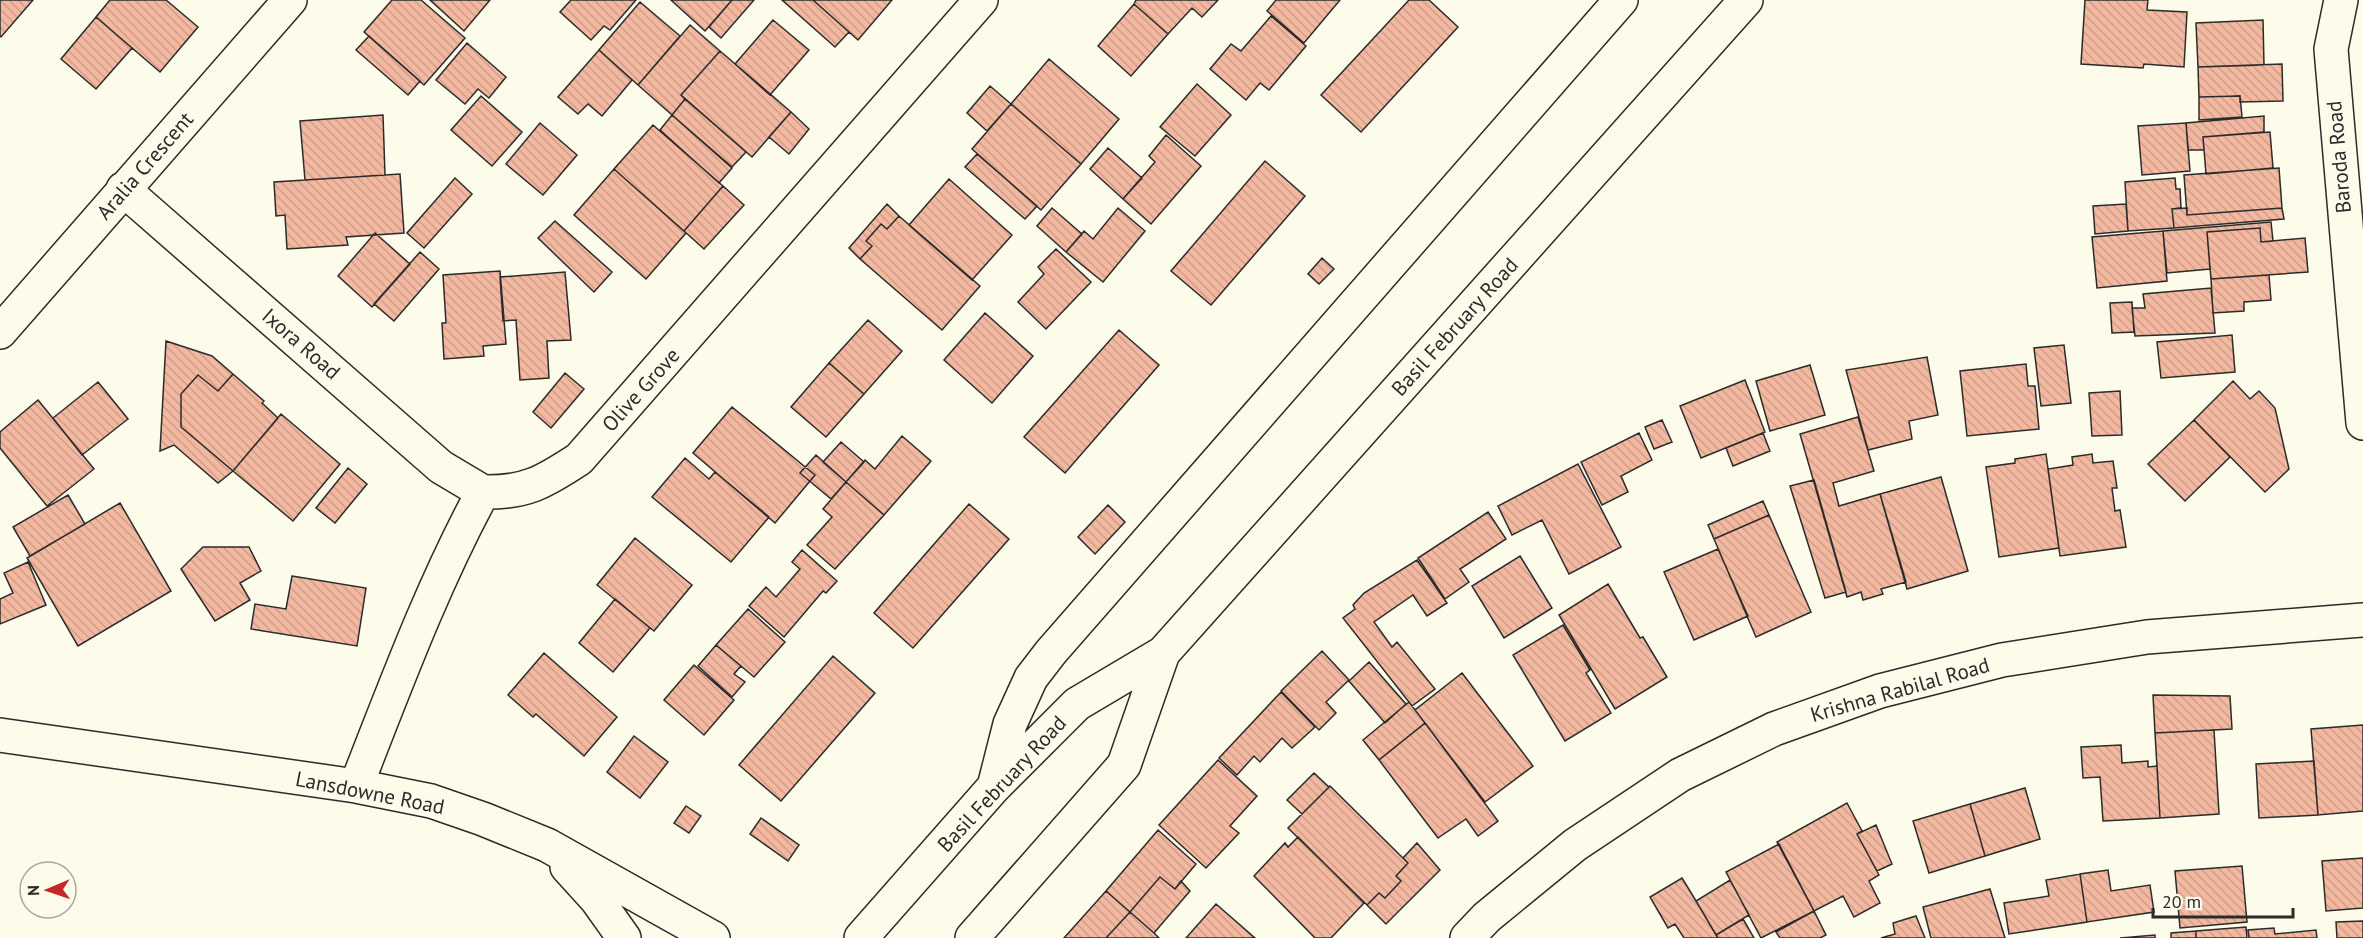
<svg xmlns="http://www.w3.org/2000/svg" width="2363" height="938" font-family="'PT Sans',sans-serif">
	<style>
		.building { fill: url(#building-back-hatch); stroke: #2b2b2b; stroke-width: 1.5 }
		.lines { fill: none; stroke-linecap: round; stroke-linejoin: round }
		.minor-casing { stroke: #2b2b2b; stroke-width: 36 }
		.minor { stroke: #fdfbea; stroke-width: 33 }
		.labels { text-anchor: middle; stroke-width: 4.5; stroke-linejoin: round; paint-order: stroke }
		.street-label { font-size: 21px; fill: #2b2b2b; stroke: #fdfbea }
	</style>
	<defs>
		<pattern id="building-back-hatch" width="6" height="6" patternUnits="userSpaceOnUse" patternTransform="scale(1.5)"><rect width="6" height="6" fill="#f2b8a0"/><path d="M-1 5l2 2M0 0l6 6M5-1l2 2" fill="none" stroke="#d09e8a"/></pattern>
	</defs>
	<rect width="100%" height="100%" fill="#fdfbea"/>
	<!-- building -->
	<path class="building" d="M0 0H33L1 37 0 36Z
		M110 0H166L198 27 160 72 96 17Z
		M392 0H421L465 38 424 85 364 32Z
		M430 0H490L464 31Z
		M571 0H636L610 30 604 26 591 40 560 12Z
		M671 0H732L705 31Z
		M732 0H754L721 38 709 27Z
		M782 0H813L849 32 835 47Z
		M813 0H892L858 40Z
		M1136 0H1218L1202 17 1192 8 1168 34 1134 4Z
		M1276 0H1340L1304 43 1267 11Z
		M1409 0H1429L1458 27 1361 132 1321 95Z
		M2085 0H2148L2147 10 2187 12 2184 67 2144 64 2143 68 2081 64Z
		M640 2 680 36 638 85 599 50Z
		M1134 4 1168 34 1131 76 1098 46Z
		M1271 16 1306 46 1269 90 1260 83 1246 100 1210 69 1231 44 1241 51Z
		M96 17 132 48 96 89 61 59Z
		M773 20 809 50 770 95 735 64Z
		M2263 20 2264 65 2198 67 2196 23Z
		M690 25 720 51 681 95 685 99 672 115 638 85Z
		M369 36 420 81 408 95 356 50Z
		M467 43 506 77 489 98 478 89 465 104 436 80Z
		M599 50 632 80 602 116 588 104 578 114 558 97Z
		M720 51 791 112 752 157 681 95Z
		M1049 59 1119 119 1081 164 1011 104Z
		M2282 64 2283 101 2240 102V96L2199 97 2198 67Z
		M1197 84 1231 115 1195 156 1160 127Z
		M990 86 1011 104 987 131 967 113Z
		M481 96 522 132 492 166 451 130Z
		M2240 96 2242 117 2199 120V97Z
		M685 99 746 152 732 167 672 115Z
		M1011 104 1081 164 1041 210 972 149Z
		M791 112 809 129 789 154 769 137Z
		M383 115 385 175 305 180 300 121Z
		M672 115 732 168 719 183 660 130Z
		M2264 116V132L2203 137 2204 150H2188L2186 123Z
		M540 123 577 155 543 195 506 164Z
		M2186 123 2190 171 2142 175 2138 126Z
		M653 125 723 186 684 231 614 169Z
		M2270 132 2273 168 2206 174 2203 137Z
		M1166 135 1201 166 1151 224 1123 199 1155 162 1149 156Z
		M1108 148 1142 178 1123 199 1090 169Z
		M977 154 1037 206 1025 219 965 167Z
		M1265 161 1305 196 1211 305 1171 271Z
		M2279 168 2282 208 2187 215 2184 175Z
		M614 169 686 233 646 279 574 215Z
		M400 174 404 233 346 237 348 245 287 249 285 215 276 216 274 182Z
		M455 178 472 194 424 248 407 233Z
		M2175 178 2176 189H2180L2181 208 2172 209 2174 228 2128 231 2125 182Z
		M949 179 1012 235 972 280 909 225Z
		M723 186 744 205 704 249 684 231Z
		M887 204 899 216 887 229 881 224 866 241 872 246 860 259 849 248Z
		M2126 204 2128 231 2095 234 2093 206Z
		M1052 208 1082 234 1066 252 1037 226Z
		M1118 208 1145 231 1103 282 1066 252 1084 231 1093 239Z
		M2187 208V215L2282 208 2284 219 2174 228 2172 209Z
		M899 216 980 286 942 330 860 259 872 246 866 241 881 224 887 229Z
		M555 221 612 272 594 292 538 238Z
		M2271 222 2273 241 2261 242 2260 228 2207 232 2210 269 2167 273 2163 231Z
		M2260 228 2261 242 2305 238 2308 272 2211 279 2207 232Z
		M2163 231 2167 281 2097 288 2092 237Z
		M375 233 410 264 372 307 338 276Z
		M1056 249 1091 282 1046 329 1018 302 1044 274 1038 267Z
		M420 252 439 269 394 321 374 304Z
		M1322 258 1334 269 1319 284 1308 274Z
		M500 271 506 344 483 346 484 356 444 359 442 323H446L443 275Z
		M565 272 571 340 547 341 549 378 520 380 516 320 503 321 500 277Z
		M2269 275 2271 300 2244 302V311L2213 313 2211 279Z
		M2211 288 2215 333 2135 336 2132 308H2145L2143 294Z
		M2132 302 2134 332 2112 333 2110 303Z
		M985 313 1033 356 992 403 944 360Z
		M868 320 902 351 864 394 829 363Z
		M1119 330 1159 365 1065 473 1024 437Z
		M2232 335 2235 372 2161 378 2157 342Z
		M166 341 212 356 233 374 218 391 198 375 181 394V427L233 471 218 483 174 445 160 451Z
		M2064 345 2071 403 2041 406 2034 348Z
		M1927 357 1938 415 1909 421 1912 439 1868 450 1846 370Z
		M829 363 864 394 826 437 791 407Z
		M2026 364 2028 386H2035L2039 429 1967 436 1960 371Z
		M1810 365 1825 415 1770 431 1756 381Z
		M565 373 584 389 551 428 533 412Z
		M233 374 264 401 262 403 278 418 233 471 181 427V394L198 375 218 391Z
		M1745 380 1765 432 1701 458 1680 406Z
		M2233 381 2250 399 2259 391 2275 408 2289 469 2265 492 2194 420Z
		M98 382 128 419 82 455 53 418Z
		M2120 391 2122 435 2092 436 2089 393Z
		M38 400 94 469 47 506 0 448V432Z
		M732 407 815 475 775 523 693 453Z
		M281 414 340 464 293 521 233 471Z
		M1858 417 1874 471 1833 483 1839 506 1880 494 1906 582 1881 589 1883 594 1863 600 1861 592 1847 597 1800 434Z
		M1662 420 1672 442 1654 449 1645 427Z
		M2194 420 2230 457 2185 501 2148 464Z
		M1639 433 1652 460 1621 476 1628 492 1602 505 1581 462Z
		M1763 433 1770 451 1733 466 1726 448Z
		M902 436 931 461 884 515 846 482 865 460 875 469Z
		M841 442 864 462 846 482 823 462Z
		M2046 454 2059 548 1999 557 1986 467 2015 463V459Z
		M2092 454 2093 463 2113 461 2117 488H2112L2115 511 2120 510 2126 547 2060 556 2048 469 2073 465 2072 457Z
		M816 455 846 482 831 499 800 473Z
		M685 458 709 479 715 472 769 517 731 562 652 497Z
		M1578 464 1621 547 1569 574 1542 520 1512 535 1498 506Z
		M348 468 367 484 335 523 316 508Z
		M1941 477 1968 571 1907 589 1880 494Z
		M1814 480 1846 592 1825 598 1790 486Z
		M846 482 884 515 835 569 807 545 832 517 823 509Z
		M68 495 85 524 30 556 13 527Z
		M1763 501 1769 515 1714 539 1708 525Z
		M120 503 171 591 78 646 27 558Z
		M969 504 1009 539 913 648 874 613Z
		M1108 505 1125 522 1095 554 1078 537Z
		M1488 512 1506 539 1460 569 1469 582 1445 599 1418 558Z
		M1769 515 1811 612 1756 637 1714 539Z
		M635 538 692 585 654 631 597 585Z
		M203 547H249L261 571 240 583 250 600 215 621 181 569Z
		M1718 549 1748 616 1694 640 1664 572Z
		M802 550 837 581 826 593 823 591 784 637 749 606 766 587 776 597 800 569 792 562Z
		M1520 556 1552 608 1504 638 1472 586Z
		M1417 560 1447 603 1427 616 1413 595 1374 622 1392 647 1397 642 1435 689 1412 706 1343 618 1355 609 1353 605 1364 593Z
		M28 562 46 605 0 624V599L13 593 4 573Z
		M292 576 366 588 357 646 251 629 255 604 286 609Z
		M1608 584 1640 638 1643 637 1667 677 1615 709 1559 615Z
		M615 599 650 628 613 672 579 643Z
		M748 609 785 642 754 677 716 645Z
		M1563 625 1590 670 1586 673 1611 713 1565 741 1513 655Z
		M716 645 741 666 734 674 745 682 732 697 698 666Z
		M1322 651 1349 680 1326 702 1336 713 1319 730 1281 691Z
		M544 653 617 717 584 756 536 714 533 717 508 695Z
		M833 656 875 693 781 801 739 765Z
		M1369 662 1406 704 1385 723 1349 681Z
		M694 665 734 700 704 735 664 700Z
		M1462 673 1533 766 1485 802 1415 710Z
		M1281 692 1315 727 1292 748 1282 738 1260 762 1254 756 1237 775 1219 758Z
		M2153 695 2230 696 2232 729 2155 733Z
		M1409 702 1425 723 1379 760 1363 740Z
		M1425 723 1498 821 1478 836 1466 819 1438 838 1379 760Z
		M2363 725V811L2318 815 2311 729Z
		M2214 730 2219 814 2160 818 2155 733Z
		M634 736 668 762 640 798 607 772Z
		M2121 745 2122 763 2148 761V767L2157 766 2160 818 2103 821 2100 777 2083 778 2081 747Z
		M1218 760 1257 796 1230 826 1239 833 1206 868 1159 825Z
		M2314 761 2318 815 2259 818 2256 764Z
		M1314 773 1329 787 1302 814 1287 800Z
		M1330 786 1408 863 1396 876 1401 881 1385 898 1379 893 1367 905 1288 828Z
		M2025 788 2040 839 1985 856 1970 804Z
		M1847 803 1862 831 1857 834 1879 875 1869 881 1880 903 1854 917 1843 896 1814 911 1777 842Z
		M1970 804 1985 856 1929 873 1913 821Z
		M686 806 701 816 689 833 674 823Z
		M761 818 799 845 788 861 750 834Z
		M1876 825 1892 864 1877 871 1857 834Z
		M1158 830 1196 864 1175 889 1160 877 1130 912 1106 891Z
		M1298 837 1364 903 1331 938H1315L1254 876 1285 843 1288 847Z
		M1417 843 1440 870 1386 924 1367 905 1379 893 1385 898 1401 881 1396 876 1408 863 1403 858Z
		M1779 844 1814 911 1761 938 1726 872Z
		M2363 858V908L2326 911 2322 861Z
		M2242 866 2247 922 2180 928 2175 871Z
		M2108 870 2111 891 2150 885 2154 912 2087 922 2080 874Z
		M2080 874 2087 922 2009 934 2004 903 2049 896 2046 880Z
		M1160 877 1175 889 1181 881 1190 891 1154 933 1130 912Z
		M1682 878 1696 901 1718 938H1684L1675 924 1668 928 1650 897Z
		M1730 880 1749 915 1716 935 1696 901Z
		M1990 889 2005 938H1931L1923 907Z
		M1106 891 1130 912 1106 938H1064Z
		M1216 904 1255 938H1186Z
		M1814 911 1826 935 1820 938H1780L1776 932Z
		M1130 912 1154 933 1159 938H1106Z
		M1916 916 1925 938H1881L1895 934 1893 923Z
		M1743 919 1754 938H1718L1716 935Z
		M2363 921V938H2337L2336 922Z
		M2246 927 2247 938H2196V931Z
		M2274 928 2275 934 2316 930 2317 938H2249L2248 930Z
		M2196 931V938H2171V933Z
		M2155 935V938H2120Z"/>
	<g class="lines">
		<!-- minor casing -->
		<g class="minor-casing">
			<path id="minor" d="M2341 0 2331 49 2363 423
				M123 189 441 467 483 492
				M0 332 290 0
				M483 492C526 493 544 482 579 459L981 0
				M0 735 356 786 431 801 483 819 547 845 713 938
				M356 786C395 687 432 586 483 492
				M994 787 1010 724 1031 678 1051 652 1621 0
				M567 867 597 900 624 938
				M861 938 993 788 1077 704 1163 653 1746 0
				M972 938 1124 765 1163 653
				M1467 938 1487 917 1575 845 1680 775 1774 729 1880 691 2002 660 2147 637 2363 620"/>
		</g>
		<!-- minor -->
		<use href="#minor" class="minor"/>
	</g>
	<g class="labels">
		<!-- street labels -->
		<g class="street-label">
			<text transform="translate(2339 157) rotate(-95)" y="7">Baroda Road</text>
			<text transform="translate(145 166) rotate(-49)" y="7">Aralia Crescent</text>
			<text transform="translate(1455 327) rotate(-48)" y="7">Basil February Road</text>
			<text transform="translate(301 344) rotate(41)" y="7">Ixora Road</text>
			<text transform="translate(641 390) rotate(-48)" y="7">Olive Grove</text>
			<text transform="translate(1900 690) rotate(-16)" y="7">Krishna Rabilal Road</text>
			<text transform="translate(1002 784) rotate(-47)" y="7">Basil February Road</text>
			<text transform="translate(370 793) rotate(11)" y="7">Lansdowne Road</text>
		</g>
	</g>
	<!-- north arrow -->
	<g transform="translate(48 890) rotate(268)"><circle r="28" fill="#fdfbea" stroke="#a9a89e" stroke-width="1.5"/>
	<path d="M0-4.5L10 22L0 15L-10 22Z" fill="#c62828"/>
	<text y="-9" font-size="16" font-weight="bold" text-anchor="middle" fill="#2b2b2b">N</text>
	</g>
	<!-- scale -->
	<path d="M2153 908v9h140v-9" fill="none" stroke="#2b2b2b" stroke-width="3"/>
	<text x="2162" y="908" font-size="18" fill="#2b2b2b" stroke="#fdfbea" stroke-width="4.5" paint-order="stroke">20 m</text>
</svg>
